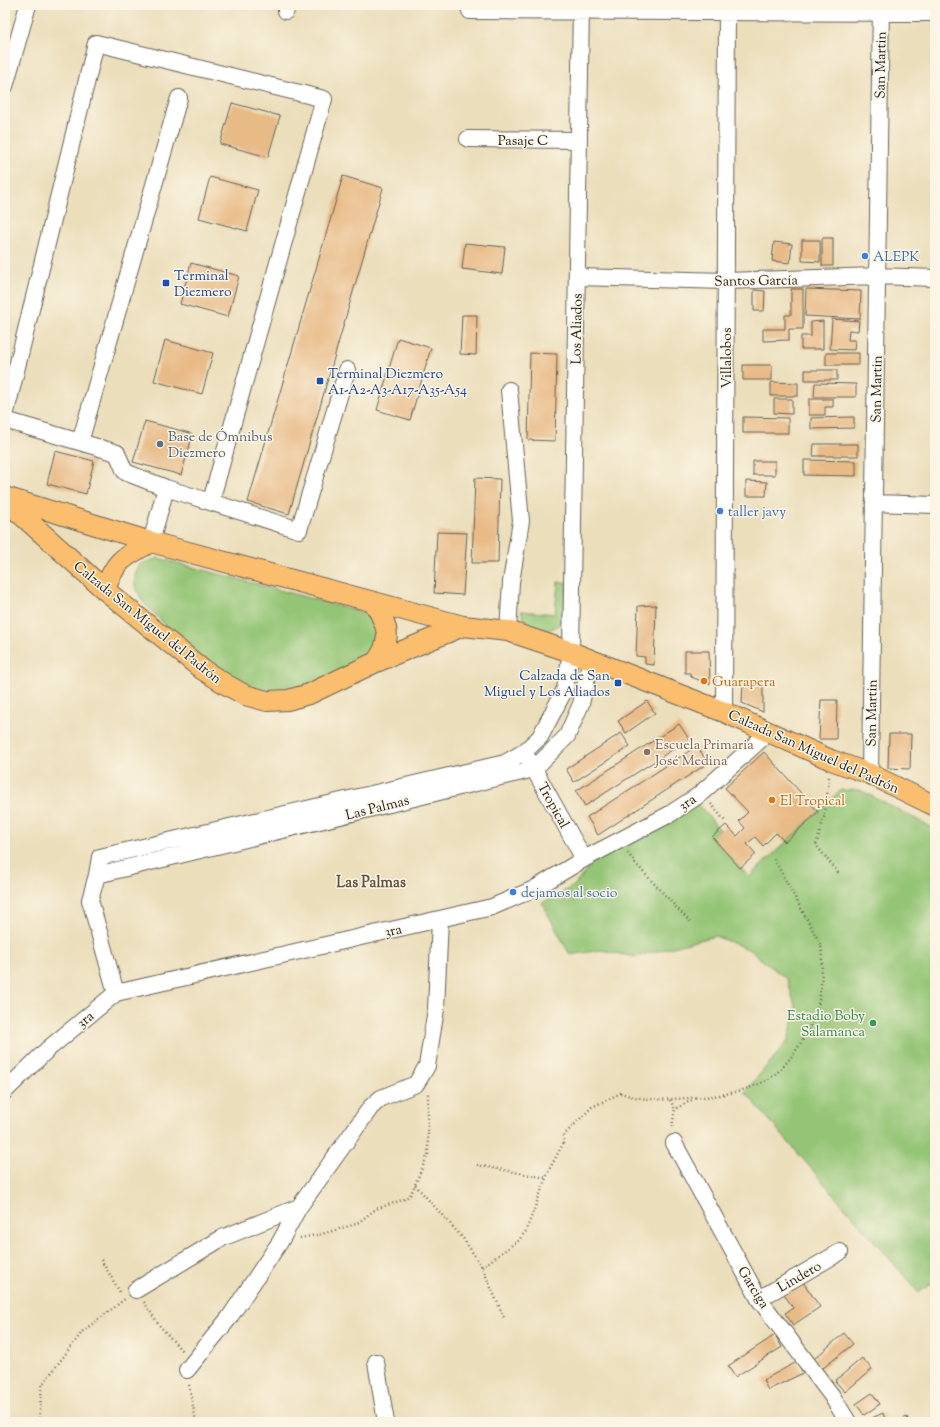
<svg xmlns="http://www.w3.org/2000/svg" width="940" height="1427" font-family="'Sorts Mill Goudy',serif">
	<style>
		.green { fill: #94c576; stroke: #587049 }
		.building { fill: #e8ba86 }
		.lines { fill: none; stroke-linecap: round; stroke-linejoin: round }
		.minor-casing { stroke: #646054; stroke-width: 18 }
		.major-casing { stroke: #646054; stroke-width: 22 }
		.path { stroke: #646054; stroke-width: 2.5; stroke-dasharray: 1 3; stroke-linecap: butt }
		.minor { stroke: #fff; stroke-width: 16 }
		.major { stroke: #fbbd6e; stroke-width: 20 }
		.shop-dot { fill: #3f7fe0; stroke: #fcf5e5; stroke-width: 1.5 }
		.transit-dot { fill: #1a4fb4; stroke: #fcf5e5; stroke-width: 1.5 }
		.service-dot { fill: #5c6f8a; stroke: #fcf5e5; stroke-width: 1.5 }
		.food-dot { fill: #e8710a; stroke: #fcf5e5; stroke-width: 1.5 }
		.education-dot { fill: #8d6e63; stroke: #fcf5e5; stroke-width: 1.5 }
		.leisure-dot { fill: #2e9e5b; stroke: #fcf5e5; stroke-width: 1.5 }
		.labels { text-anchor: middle; stroke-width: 3; stroke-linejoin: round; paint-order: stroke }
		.street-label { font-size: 14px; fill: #1c1c1c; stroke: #fcf5e5 }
		.shop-label { font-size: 14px; fill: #366cbe; stroke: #fcf5e5; text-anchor: start }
		.transit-label { font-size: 14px; fill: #164399; stroke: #fcf5e5; text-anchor: start }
		.service-label { font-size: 14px; fill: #4e5e75; stroke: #fcf5e5; text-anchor: start }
		.food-label { font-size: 14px; fill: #c56008; stroke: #fcf5e5; text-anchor: start }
		.education-label { font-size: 14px; fill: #785e54; stroke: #fcf5e5; text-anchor: start }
		.leisure-label { font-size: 14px; fill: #27864d; stroke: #fcf5e5; text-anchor: end }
		.neighbourhood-label { font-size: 15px; font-weight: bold; fill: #635341; stroke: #fcf5e5 }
	</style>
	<rect width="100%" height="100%" fill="#fcf5e5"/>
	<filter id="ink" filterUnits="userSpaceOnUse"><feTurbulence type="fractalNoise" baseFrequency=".025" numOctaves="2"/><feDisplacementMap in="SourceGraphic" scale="8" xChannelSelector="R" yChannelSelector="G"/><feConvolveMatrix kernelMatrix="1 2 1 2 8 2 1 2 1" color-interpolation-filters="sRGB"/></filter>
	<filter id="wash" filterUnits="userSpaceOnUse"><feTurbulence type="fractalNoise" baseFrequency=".012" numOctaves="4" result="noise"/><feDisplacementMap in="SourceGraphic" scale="16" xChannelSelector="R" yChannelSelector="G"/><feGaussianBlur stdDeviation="0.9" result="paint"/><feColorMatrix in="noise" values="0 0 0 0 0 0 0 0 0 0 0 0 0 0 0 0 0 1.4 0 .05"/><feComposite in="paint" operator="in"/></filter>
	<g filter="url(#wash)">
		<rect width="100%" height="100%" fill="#ebdebb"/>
		<!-- green -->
		<path class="green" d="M158 558 358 611 371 618 379 631 378 642 371 652 349 666 308 687 280 693 248 687 189 650 143 602 135 587V573L140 564Z
			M558 582H567C566 594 567 612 561 622 556 631 537 633 530 627 524 622 523 617 521 611L555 614Z
			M841 790H860L935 829V1280L919 1293 745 1092 788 1041 796 1009 787 979 748 949 715 936 635 957 601 950 570 955 542 903 574 886 593 862 698 804 720 830 712 838 749 877Z"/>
		<g id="blocks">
			<!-- building -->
			<path class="building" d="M232 103 280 116 268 157 220 144Z
				M343 176 383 188 289 514 248 502Z
				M210 177 258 190 247 231 199 218Z
				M822 238H833V266H822Z
				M802 240H820V262L802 261Z
				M774 242 792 244 790 263 772 261Z
				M465 243 505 247 502 274 462 269Z
				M191 263 239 276 228 317 180 304Z
				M791 289H803V329H789V340L763 341V329H785V315H791Z
				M806 289 861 291 860 319 805 316Z
				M754 290 765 291 764 311H754Z
				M462 315H477L476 355 460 354Z
				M832 319 859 321 858 331 849 330 848 340H855L854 350 830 349Z
				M823 321V349H801V336H811V322Z
				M398 338 431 348 410 420 377 410Z
				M165 340 213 353 202 394 154 381Z
				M530 353 557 354 555 441 528 440Z
				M826 353H859V365H826Z
				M743 365H772V380H743Z
				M805 370H837V380H805Z
				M771 382 798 383V396H771Z
				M815 383 856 384V397H814Z
				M774 399H792V414L774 413Z
				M809 399H833V407H825V415H809Z
				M743 417 788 418V433H743Z
				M854 417V428L811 429V418Z
				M145 421 193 434 181 475 133 462Z
				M814 444H858V456H813Z
				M55 451 94 461 86 494 47 484Z
				M804 460 856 461V476L804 475Z
				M753 461H775V475H753Z
				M475 478 500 479 498 563H472Z
				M746 481 767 482 766 496H746Z
				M437 532 467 533 463 595 434 593Z
				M656 605 654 665 645 664V657L636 656 638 606Z
				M685 651H709L710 684 691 677 690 673H685Z
				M743 683H763V712L742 703Z
				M821 700H837L836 739H819Z
				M647 701 655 713 626 733 618 721Z
				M679 724 689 739 585 806 576 791Z
				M621 733 630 746 574 782 566 769Z
				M889 734H911L910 769 888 768Z
				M697 746 708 763 598 835 587 817Z
				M764 752 818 812 785 842 776 833 763 846 755 837 747 844 756 854 740 868 712 837 726 825 737 836 745 828 739 821 748 812 725 788Z
				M803 1282 820 1307 793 1325 785 1313 793 1308 784 1294Z
				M844 1333 853 1344 822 1369 814 1359Z
				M775 1335 782 1347 735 1377 728 1366Z
				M862 1358 872 1369 845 1392 835 1381Z
				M797 1362 803 1373 768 1390 763 1380Z
				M872 1393 880 1404 864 1415 856 1404Z
				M883 1413 886 1422H863Z
				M907 1417 909 1422H896Z"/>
		</g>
	</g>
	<g filter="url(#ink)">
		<use href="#blocks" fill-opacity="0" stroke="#646054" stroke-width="1"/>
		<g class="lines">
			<!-- minor casing -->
			<g class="minor-casing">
				<path id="minor" d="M581 5 571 652 565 689 540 737 524 752 505 763 100 857 97 875 534 769 567 736 581 704 591 660
					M286 11V5
					M470 11 935 13
					M5 86 28 5
					M468 139 579 140
					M577 277 726 281 877 276 935 278
					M5 416 96 43 324 99 211 501
					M5 420 117 453 125 472 166 488 299 530 347 370
					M80 442 179 98
					M874 503 935 505
					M151 542 166 488
					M508 631 511 582 521 521 509 390
					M724 712 727 5
					M529 760 584 859
					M870 774 881 5
					M97 875 90 900 116 993
					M5 1091 48 1049 116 993 492 907 534 889 584 859 670 814 699 795 769 732
					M674 1143 759 1299 832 1396 848 1422
					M136 1290 222 1238 299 1207
					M759 1299 840 1252
					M376 1362 386 1422
					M187 1370 229 1318 280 1242 299 1207 371 1107 381 1098 416 1084 427 1066 436 1009 440 919"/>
			</g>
			<!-- major casing -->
			<g class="major-casing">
				<path id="major" d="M5 497 151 542 463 626 508 631 571 652 724 712 831 760 870 774 935 806
					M5 500 105 590 203 670 227 685 245 695 267 701 288 700 309 694 376 662 463 626
					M105 590C115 560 124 557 151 542
					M374 602C387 625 394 639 376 662"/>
			</g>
			<!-- path -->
			<path class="path" d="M829 777 825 814 816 845 840 875
				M711 804 725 821
				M628 853 635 863 690 922
				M670 1100 675 1109
				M672 1127 675 1109 694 1099
				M477 1165 546 1178
				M415 1185 463 1238 482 1267 505 1320
				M300 1238 322 1234 356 1224 376 1209 405 1199 411 1194 428 1154V1093
				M101 1260 120 1292
				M482 1267 518 1241 526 1231 549 1170 564 1142V1135L592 1107 621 1093C642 1101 665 1100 687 1098 715 1097 742 1093 767 1080 787 1068 805 1039 814 1017 822 1000 823 964 821 945L774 859
				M144 1302 159 1325 183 1352
				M189 1385 196 1422
				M39 1422 42 1385 83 1331 125 1299"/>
			<!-- minor -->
			<use href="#minor" class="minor"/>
			<!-- major -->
			<use href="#major" class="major"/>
		</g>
	</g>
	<!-- markers -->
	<g class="shop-dot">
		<circle cx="865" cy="256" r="4"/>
		<circle cx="720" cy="511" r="4"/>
		<circle cx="513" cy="892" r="4"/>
	</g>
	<g class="transit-dot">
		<rect x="162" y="279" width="8" height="8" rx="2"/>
		<rect x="316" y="377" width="8" height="8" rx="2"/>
		<rect x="614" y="679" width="8" height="8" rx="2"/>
	</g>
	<circle class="service-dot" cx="160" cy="444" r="4"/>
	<g class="food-dot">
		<circle cx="704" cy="681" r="4"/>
		<circle cx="772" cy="800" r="4"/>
	</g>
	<circle class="education-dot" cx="647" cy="752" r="4"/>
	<circle class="leisure-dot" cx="873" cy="1023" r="4"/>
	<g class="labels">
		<!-- street labels -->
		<g class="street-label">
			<text transform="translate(880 65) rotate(-89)" y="5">San Martin</text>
			<text x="523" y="145">Pasaje C</text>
			<text transform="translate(756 280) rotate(-1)" y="5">Santos García</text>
			<text transform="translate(576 329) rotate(-89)" y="5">Los Aliados</text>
			<text transform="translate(726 358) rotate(-90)" y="5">Villalobos</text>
			<text transform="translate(876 389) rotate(-89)" y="5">San Martin</text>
			<text transform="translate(148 622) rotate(39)" y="5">Calzada San Miguel del Padrón</text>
			<text transform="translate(871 713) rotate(-89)" y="5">San Martin</text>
			<text transform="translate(814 751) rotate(24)" y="5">Calzada San Miguel del Padrón</text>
			<text transform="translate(687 802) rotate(-35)" y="5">3ra</text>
			<text transform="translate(554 805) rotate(61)" y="5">Tropical</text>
			<text transform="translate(377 807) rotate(-14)" y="5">Las Palmas</text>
			<text transform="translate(393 930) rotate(-13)" y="5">3ra</text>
			<text transform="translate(85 1019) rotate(-39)" y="5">3ra</text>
			<text transform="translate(799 1276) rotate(-30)" y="5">Lindero</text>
			<text transform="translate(754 1287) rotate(58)" y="5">Garciga</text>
		</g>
		<!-- shop labels -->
		<g class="shop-label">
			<text x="873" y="261">ALEPK</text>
			<text x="728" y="516">taller javy</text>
			<text x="521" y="897">dejamos al socio</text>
		</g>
		<!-- transit labels -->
		<g class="transit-label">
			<text x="174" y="280">Terminal<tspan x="174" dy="16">Diezmero</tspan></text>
			<text x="328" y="378">Terminal Diezmero<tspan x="328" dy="16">A1-A2-A3-A17-A35-A54</tspan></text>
			<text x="610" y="680" text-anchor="end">Calzada de San<tspan x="610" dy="16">Miguel y Los Aliados</tspan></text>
		</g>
		<!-- service labels -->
		<g class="service-label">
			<text x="168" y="441">Base de Ómnibus<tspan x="168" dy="16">Diezmero</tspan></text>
		</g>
		<!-- food labels -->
		<g class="food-label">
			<text x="712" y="686">Guarapera</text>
			<text x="780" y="805">El Tropical</text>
		</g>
		<!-- education labels -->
		<g class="education-label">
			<text x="655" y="749">Escuela Primaria<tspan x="655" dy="16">José Medina</tspan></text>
		</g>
		<!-- leisure labels -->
		<g class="leisure-label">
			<text x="865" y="1020">Estadio Boby<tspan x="865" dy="16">Salamanca</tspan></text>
		</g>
		<!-- neighbourhood labels -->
		<g class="neighbourhood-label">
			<text x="371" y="887">Las Palmas</text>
		</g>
	</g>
	<!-- margin -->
	<rect width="940" height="1427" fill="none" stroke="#fcf5e5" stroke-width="20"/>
</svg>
